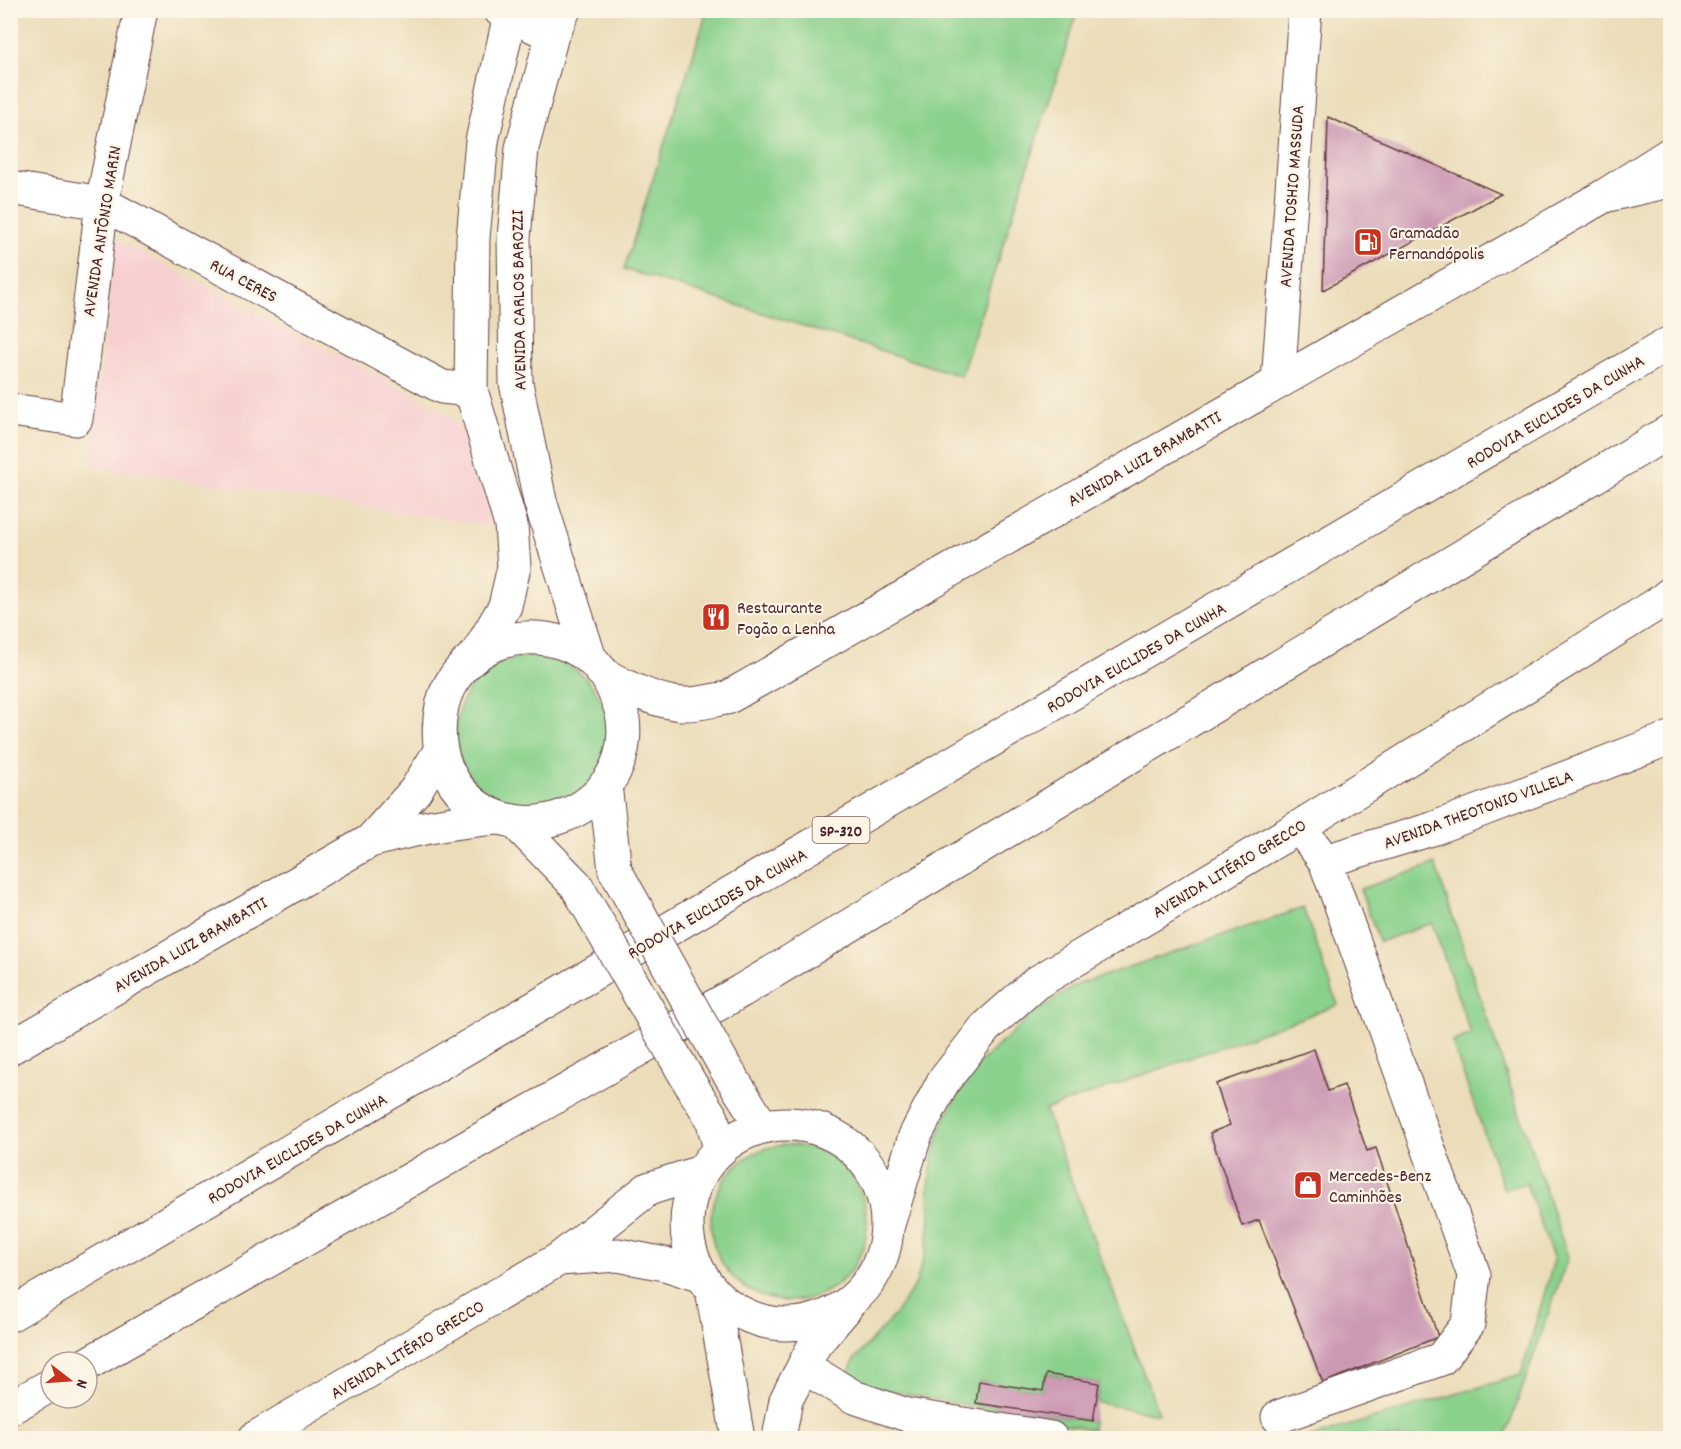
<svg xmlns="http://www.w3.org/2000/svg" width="1681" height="1449" font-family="Dekko,sans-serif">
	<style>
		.built { fill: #f7cfd1 }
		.green { fill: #8ad18c; stroke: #6a785c; stroke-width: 1.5 }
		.building { fill: #cc99b4 }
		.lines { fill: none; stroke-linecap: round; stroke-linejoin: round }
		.minor-casing { stroke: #623c40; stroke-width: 35 }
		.major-casing { stroke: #623c40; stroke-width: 35 }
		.highway-casing { stroke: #623c40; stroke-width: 35 }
		.minor { stroke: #fff; stroke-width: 33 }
		.major { stroke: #fff; stroke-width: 33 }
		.highway { stroke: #fff; stroke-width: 33 }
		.major-bridge-casing { stroke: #623c40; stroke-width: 35; stroke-linecap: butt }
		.major-bridge { stroke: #fff; stroke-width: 33 }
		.labels { text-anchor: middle; stroke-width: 4.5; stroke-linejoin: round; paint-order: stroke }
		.shield { fill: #fcf5e5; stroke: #7f5f63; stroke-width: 1.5 }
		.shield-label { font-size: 16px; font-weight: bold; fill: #4a1f2b }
		.street-label { font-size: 18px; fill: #4a1f2b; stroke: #fcf5e5 }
		.poi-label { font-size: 18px; fill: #4a1f2b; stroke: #fcf5e5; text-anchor: start }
	</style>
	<rect width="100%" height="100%" fill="#fcf5e5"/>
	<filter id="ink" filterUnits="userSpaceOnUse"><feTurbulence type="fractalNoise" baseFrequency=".0167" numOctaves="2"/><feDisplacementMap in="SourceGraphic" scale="12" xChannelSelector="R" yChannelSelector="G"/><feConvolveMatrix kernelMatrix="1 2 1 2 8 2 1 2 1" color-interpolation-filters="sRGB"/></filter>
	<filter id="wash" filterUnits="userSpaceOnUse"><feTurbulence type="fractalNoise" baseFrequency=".008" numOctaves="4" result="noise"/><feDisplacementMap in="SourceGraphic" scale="24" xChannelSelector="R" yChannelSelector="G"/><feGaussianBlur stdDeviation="1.35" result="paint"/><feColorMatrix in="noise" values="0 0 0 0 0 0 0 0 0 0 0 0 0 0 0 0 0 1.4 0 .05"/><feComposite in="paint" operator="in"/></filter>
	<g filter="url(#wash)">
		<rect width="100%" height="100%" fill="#ebddb9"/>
		<!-- built -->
		<path class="built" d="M115 239 439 408 455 421 468 439 483 494 490 526 91 466Z"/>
		<!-- green -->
		<path class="green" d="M707 11H1078L961 376 624 269Z
			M456 732a76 76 0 1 1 152 0a76 76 0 1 1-152 0Z
			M1435 864 1568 1257 1505 1438H1307L1521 1375 1554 1260 1526 1183 1504 1190 1452 1042 1471 1034 1432 923 1379 942 1360 889Z
			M1303 908 1338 1005 1045 1110 1159 1414 1097 1403 1099 1383 1046 1374 1043 1391 979 1381 976 1403 1093 1421 1092 1430 845 1382 854 1360 896 1313 916 1283 926 1251 930 1220 929 1186 932 1162 941 1126 959 1093 977 1065 1029 1017 1076 985Z
			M711 1223a78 78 0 1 1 156 0a78 78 0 1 1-156 0Z"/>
		<g id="blocks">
			<!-- building -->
			<path class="building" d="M1328 117 1501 194 1323 290Z
				M1314 1049 1328 1091 1344 1085 1367 1151 1376 1148 1438 1337 1323 1383 1259 1220 1242 1226 1210 1133 1230 1125 1216 1084Z
				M1046 1374 1099 1383 1093 1421 976 1403 979 1381 1043 1391Z"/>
		</g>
	</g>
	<g filter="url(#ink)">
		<use href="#blocks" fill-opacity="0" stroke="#623c40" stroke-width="1.5"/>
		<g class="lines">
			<!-- minor casing -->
			<g class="minor-casing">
				<path id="minor" d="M500 10 552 35
					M10 188 102 203 442 387 471 390
					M1278 382 1305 10
					M10 410 76 419 102 203 141 10
					M1299 827 1325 861 1432 829 1670 738
					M370 841 415 791 440 751
					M10 1048 370 841C413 829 454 821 498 818
					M559 1259 618 1255 665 1264 702 1276
					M804 1367 854 1397 907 1415 1051 1438
					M1278 1417 1441 1359 1468 1324 1474 1275 1325 861
					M255 1438 559 1259 648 1189 701 1172"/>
			</g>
			<!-- major casing -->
			<g class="major-casing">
				<path id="major" d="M564 10 552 35 522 148 514 238 516 383 540 501 590 659
					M477 654 505 606 514 567 511 525 471 390 473 238 482 141 511 10
					M607 677C614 691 621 704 623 719 635 813 510 861 455 784 439 760 436 734 442 706 448 678 473 651 501 642 531 633 566 638 591 659 597 665 602 674 610 678 632 690 657 702 682 704 696 705 713 700 727 698L1604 196 1670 154
					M605 785 615 870
					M515 822 576 885
					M725 1067 762 1126
					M694 1090 712 1118 720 1149
					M687 1224a100 100 0 1 1 200 0a100 100 0 1 1-200 0Z
					M887 1228 915 1136 943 1082 985 1028 1036 983 1299 827 1670 596
					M712 1290 738 1438
					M779 1438 786 1400 815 1344 845 1309"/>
			</g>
			<!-- highway casing -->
			<g class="highway-casing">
				<path id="highway" d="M1604 196 1670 181
					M1655 606 1670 594
					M10 1315 1670 343
					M87 1364 741 991 1670 431
					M10 1408 51 1385"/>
			</g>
			<!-- minor -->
			<use href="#minor" class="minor"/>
			<!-- major -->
			<use href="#major" class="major"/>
			<!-- highway -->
			<use href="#highway" class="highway"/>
			<!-- major-bridge casing -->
			<g class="major-bridge-casing">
				<path id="major-bridge" d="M615 870 725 1067
					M576 885 694 1090"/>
			</g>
			<!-- major-bridge -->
			<use href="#major-bridge" class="major-bridge"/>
		</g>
	</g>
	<!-- icons -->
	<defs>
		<g id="fuel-square" transform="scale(1.5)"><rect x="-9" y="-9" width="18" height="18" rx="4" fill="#c8321e" stroke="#fcf5e5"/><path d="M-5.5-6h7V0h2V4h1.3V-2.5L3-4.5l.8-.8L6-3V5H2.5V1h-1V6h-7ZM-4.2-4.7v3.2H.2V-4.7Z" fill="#fff"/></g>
		<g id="restaurant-square" transform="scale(1.5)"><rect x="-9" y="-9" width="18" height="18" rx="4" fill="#c8321e" stroke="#fcf5e5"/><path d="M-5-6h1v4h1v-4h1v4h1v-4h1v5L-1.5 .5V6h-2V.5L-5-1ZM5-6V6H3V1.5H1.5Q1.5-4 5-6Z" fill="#fff"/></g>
		<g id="shop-square" transform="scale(1.5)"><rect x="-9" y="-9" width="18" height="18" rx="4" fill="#c8321e" stroke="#fcf5e5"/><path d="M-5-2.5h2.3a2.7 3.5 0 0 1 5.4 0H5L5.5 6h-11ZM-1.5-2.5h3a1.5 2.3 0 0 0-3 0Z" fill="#fff"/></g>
	</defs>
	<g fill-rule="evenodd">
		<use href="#fuel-square" x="1368" y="242"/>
		<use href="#restaurant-square" x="716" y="617"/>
		<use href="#shop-square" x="1308" y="1185"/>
	</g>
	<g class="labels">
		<!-- shield labels -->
		<rect class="shield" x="812.5" y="817" width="57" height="26" rx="4.5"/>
		<g class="shield-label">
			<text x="841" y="836">SP-320</text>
		</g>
		<!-- street labels -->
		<g class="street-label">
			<text transform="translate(1291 196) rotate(-86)" y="6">AVENIDA TOSHIO MASSUDA</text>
			<text transform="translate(101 231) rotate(-81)" y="6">AVENIDA ANTÔNIO MARIN</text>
			<text transform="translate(244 280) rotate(28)" y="6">RUA CERES</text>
			<text transform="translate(518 300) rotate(-91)" y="6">AVENIDA CARLOS BAROZZI</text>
			<text transform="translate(1555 411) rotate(-31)" y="6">RODOVIA EUCLIDES DA CUNHA</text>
			<text transform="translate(1144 458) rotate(-30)" y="6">AVENIDA LUIZ BRAMBATTI</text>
			<text transform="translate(1136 657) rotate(-30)" y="6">RODOVIA EUCLIDES DA CUNHA</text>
			<text transform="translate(1478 809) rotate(-20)" y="6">AVENIDA THEOTONIO VILLELA</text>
			<text transform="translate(1229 868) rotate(-31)" y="6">AVENIDA LITÉRIO GRECCO</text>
			<text transform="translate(717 903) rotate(-30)" y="6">RODOVIA EUCLIDES DA CUNHA</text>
			<text transform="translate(190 944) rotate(-30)" y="6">AVENIDA LUIZ BRAMBATTI</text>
			<text transform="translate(297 1148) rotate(-30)" y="6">RODOVIA EUCLIDES DA CUNHA</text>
			<text transform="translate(407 1349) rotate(-31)" y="6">AVENIDA LITÉRIO GRECCO</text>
		</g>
		<!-- poi labels -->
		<g class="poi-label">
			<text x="1389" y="238">Gramadão<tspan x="1389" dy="21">Fernandópolis</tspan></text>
			<text x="737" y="613">Restaurante<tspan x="737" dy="21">Fogão a Lenha</tspan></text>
			<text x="1329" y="1181">Mercedes-Benz<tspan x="1329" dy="21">Caminhões</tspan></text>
		</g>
	</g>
	<!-- margin -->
	<rect width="1681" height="1449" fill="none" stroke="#fcf5e5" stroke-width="36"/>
	<!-- north arrow -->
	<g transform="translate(69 1380) rotate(107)"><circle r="28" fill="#fcf5e5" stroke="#b59f9b" stroke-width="1.5"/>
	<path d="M0-4.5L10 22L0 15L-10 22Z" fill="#c8321e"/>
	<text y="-9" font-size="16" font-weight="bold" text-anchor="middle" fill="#4a1f2b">N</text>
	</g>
</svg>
